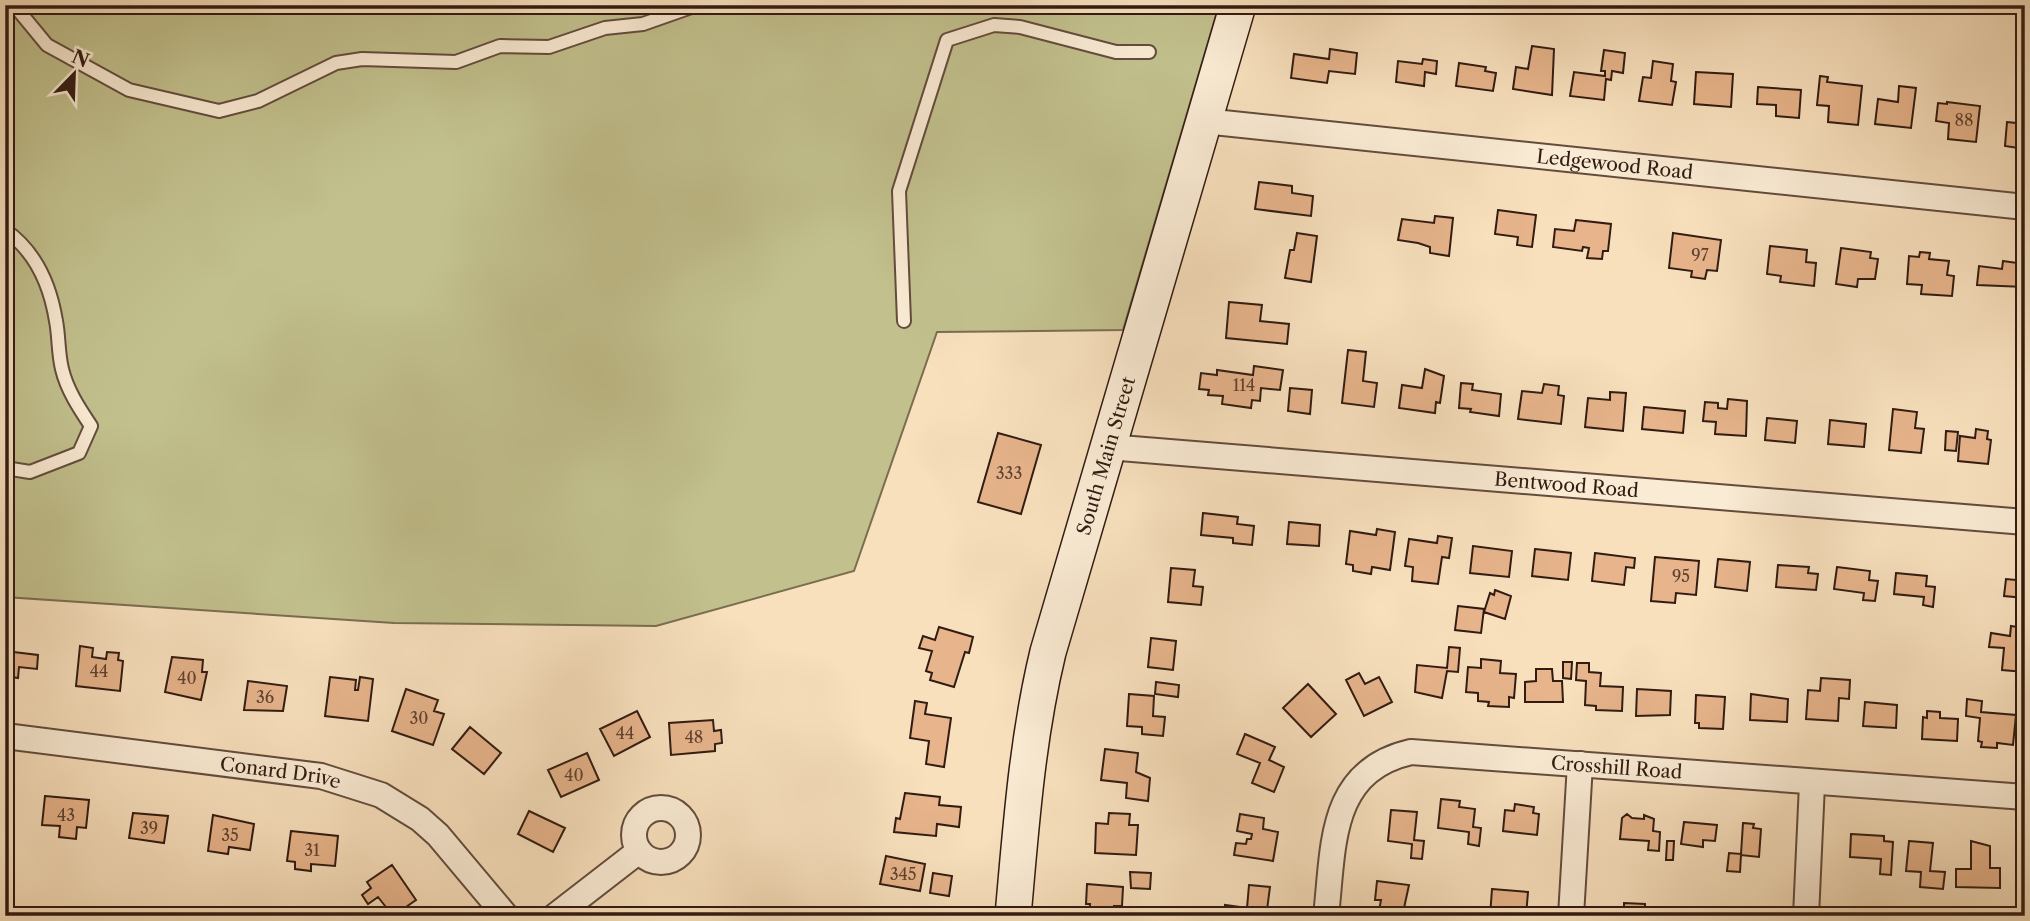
<svg xmlns="http://www.w3.org/2000/svg" width="2030" height="921" font-family="'Libre Caslon Text',serif">
	<style>
		.green { fill: #c2c18e; stroke: #7a6e50; stroke-width: 2 }
		.building { fill: #e7b48b; stroke: #311b12; stroke-width: 2 }
		.lines { fill: none; stroke-linecap: round; stroke-linejoin: round }
		.service-casing { stroke: #634c3d; stroke-width: 16 }
		.minor-casing { stroke: #634c3d; stroke-width: 28 }
		.secondary-casing { stroke: #311b12; stroke-width: 38 }
		.path { stroke: #311b12; stroke-width: 3.5; stroke-dasharray: 5 3.5; stroke-linecap: butt }
		.service { stroke: #faebd4; stroke-width: 12 }
		.minor { stroke: #faebd4; stroke-width: 24 }
		.secondary { stroke: #faebd4; stroke-width: 35 }
		.labels { text-anchor: middle; stroke-width: 5; stroke-linejoin: round; paint-order: stroke }
		.number-label { font-size: 16px; fill: #5e4130 }
		.street-label { font-size: 19px; fill: #311b12; stroke: #faebd4 }
	</style>
	<rect width="100%" height="100%" fill="#f8e0bd"/>
	<filter id="stains"><feTurbulence type="fractalNoise" baseFrequency=".00286" numOctaves="4"/><feColorMatrix values="0 0 0 0 .2 0 0 0 0 .09 0 0 0 0 .02 0 0 0 .5 -.17"/></filter>
	<radialGradient id="worn" r=".72"><stop offset=".6" stop-color="#630" stop-opacity="0"/><stop offset="1" stop-color="#630" stop-opacity=".3"/></radialGradient>
	<!-- green -->
	<path class="green" d="M5 5H1219L1123 330 937 332 854 571 656 626 394 623 5 597Z"/>
	<!-- building -->
	<path class="building" d="M1532 46 1554 49 1552 95 1513 89 1516 67 1528 69Z
		M1330 49 1357 53 1355 74 1329 71 1327 83 1291 78 1294 54 1329 59Z
		M1604 50 1625 53 1623 73 1612 71 1611 80 1606 79 1604 100 1570 96 1574 72 1605 76V71H1601Z
		M1423 59 1437 61 1436 74 1425 72 1424 86 1396 82 1398 61 1422 64Z
		M1653 61 1673 64 1671 81 1676 82 1672 105 1639 101 1643 77 1651 78Z
		M1459 63 1486 67 1485 71 1496 73 1493 91 1456 86Z
		M1696 72 1733 74 1731 107 1694 104Z
		M1820 76 1828 77 1827 82 1862 86 1858 125 1828 122 1829 106 1817 105Z
		M1899 86 1916 88 1911 128 1875 124 1878 99 1898 102Z
		M1758 87 1801 90 1799 118 1776 116V105L1757 104Z
		M1947 102 1980 106 1976 142 1948 139 1949 123 1936 121 1938 103 1947 104Z
		M2007 122 2025 124V149L2005 146Z
		M1259 182 1292 186V193L1313 196 1311 216 1255 209Z
		M1498 210 1536 215 1532 247 1517 245 1518 237 1495 234Z
		M1435 216 1453 218 1449 256 1430 253V247L1418 243 1398 240 1402 219 1434 223Z
		M1576 220 1611 224 1608 251H1603L1602 259 1587 258 1589 248 1583 247 1582 251 1553 247 1555 229 1574 231Z
		M1297 233 1317 236 1311 282 1285 278 1290 250H1294Z
		M1673 233 1721 240 1717 271 1707 270 1705 279 1691 277 1692 271 1669 268Z
		M1770 246 1807 250 1806 262 1816 263 1814 286 1780 282 1781 276 1767 274Z
		M1841 248 1871 252 1870 258 1878 259 1875 279H1858L1857 287 1836 284Z
		M1920 252 1930 253 1929 259 1949 261 1947 275 1954 276 1952 296 1921 294 1922 285 1907 284 1909 256 1919 257Z
		M2003 261 2025 264V287L1977 285 1979 266 2002 269Z
		M1229 302 1262 305 1260 321 1289 324 1287 344 1226 338Z
		M1348 350 1366 352 1363 381 1377 383 1374 407 1342 403Z
		M1254 366 1283 370 1280 390 1261 388 1260 401 1252 400 1251 408 1222 404 1223 396 1208 395 1209 390 1199 389 1201 373 1217 375V370L1253 375Z
		M1425 369 1444 376 1440 403 1436 402 1435 413 1399 408 1402 385 1422 388Z
		M1461 383 1473 384 1472 390 1501 394 1499 416 1470 412 1471 409 1459 408Z
		M1544 384 1559 386 1558 395 1564 396 1561 424 1518 419 1522 391 1542 393Z
		M1290 388 1312 390 1310 414 1288 411Z
		M1610 392 1626 393 1623 431 1585 427 1588 398 1610 400Z
		M1728 399 1747 401 1746 436 1715 434 1716 422 1703 421 1705 402 1718 403V408L1727 409Z
		M1644 407 1685 411 1683 433 1642 429Z
		M1893 409 1917 412 1915 428 1924 429 1921 453 1889 450Z
		M1767 418 1797 421 1795 443 1765 440Z
		M1830 420 1866 424 1864 447 1828 444Z
		M1976 429 1988 431 1987 439 1991 440 1988 464 1958 461 1960 436 1975 438Z
		M1946 431 1958 432 1956 451 1945 450Z
		M998 433 1041 445 1021 514 978 502Z
		M1203 513 1238 517 1237 524 1254 526 1252 545 1233 543V538L1201 535Z
		M1289 522 1320 525 1319 546 1287 544Z
		M1377 529 1395 532 1390 570 1372 567 1371 574 1353 571V565L1346 564 1350 531 1376 535Z
		M1438 536 1452 538 1449 558 1442 557 1438 584 1412 581 1413 567 1405 566 1409 539 1437 543Z
		M1473 546 1512 551 1509 577 1470 573Z
		M1535 549 1571 553 1568 580 1532 576Z
		M1595 553 1635 558 1634 568 1626 567 1624 585 1592 581Z
		M1655 557 1699 561 1696 595 1676 593 1675 603 1651 601Z
		M1718 559 1750 562 1747 591 1715 587Z
		M1778 565 1809 567 1808 573 1818 574 1816 590 1776 587Z
		M1837 567 1870 571 1869 580 1878 581 1875 601 1863 600 1864 593 1834 589Z
		M1171 568 1195 570 1193 586 1203 587 1201 605 1168 602Z
		M1896 573 1927 576 1926 586 1935 587 1933 607 1923 605 1924 597 1894 594Z
		M2017 574 2025 575V598L2004 596 2006 579 2016 580Z
		M1495 590 1511 596 1505 619 1484 612 1490 593 1494 595Z
		M1458 606 1484 609 1481 633 1455 630Z
		M2011 626 2025 628V672L2002 670 2004 648 1989 647 1991 633 2010 636Z
		M939 627 973 637 969 653 965 652 954 687 930 680 932 673 926 671 932 651 919 648 923 636 935 640Z
		M1151 638 1176 641 1173 670 1148 667Z
		M80 646 93 648 92 657 106 659 107 652 119 653 118 660 123 661 120 691 76 686Z
		M1449 647 1460 648 1458 672 1447 671 1442 698 1415 692 1417 665 1447 668Z
		M5 651 38 655 37 669 19 667 18 678 5 676Z
		M172 657 203 660 202 672H207L201 700 165 692Z
		M1481 659 1501 661 1500 673 1516 674 1514 698 1509 697V707L1488 706 1489 702 1478 701V693L1466 692 1468 667 1481 668Z
		M1563 662H1572L1571 679 1563 678Z
		M1577 663H1589V672L1601 673 1600 686 1623 687 1622 711 1596 710V706L1585 705 1586 681 1576 680Z
		M1536 669H1552L1553 681H1562L1563 702H1525V682L1536 681Z
		M1359 673 1365 684 1379 677 1392 702 1364 716 1346 680Z
		M330 677 356 680 355 690H358L360 677 373 679 368 721 325 716Z
		M1821 678 1850 680 1849 699 1839 698 1838 721 1806 719 1808 690 1820 691Z
		M248 681 287 686 283 711 244 710Z
		M1156 682 1179 685 1178 697 1155 694Z
		M1308 684 1336 714 1311 737 1283 708Z
		M406 689 438 700 434 711 444 714 433 745 392 731Z
		M1637 689 1671 691 1670 715 1636 716Z
		M1129 694 1154 696 1153 716 1165 717 1163 736 1142 734V727L1127 726Z
		M1751 694 1788 699 1787 722 1750 720Z
		M1696 695 1725 697 1723 729 1699 728V723H1695Z
		M1967 699 1982 701 1981 712 2016 715 2013 745 1997 743V748L1981 747 1982 742 1978 741 1980 718 1966 716Z
		M915 701 927 703 925 714 951 718 944 767 926 764 929 741 910 738Z
		M1865 702 1897 705 1896 728 1863 726Z
		M637 711 650 737 614 756 600 729Z
		M1927 711 1940 712V718L1958 719 1957 741 1922 739 1923 717 1927 718Z
		M713 720 714 731 721 730 722 743 715 744V751L671 755 669 723Z
		M470 727 501 753 484 774 452 749Z
		M1245 734 1275 747 1269 760 1284 767 1274 792 1252 783 1260 763 1237 754Z
		M1105 749 1138 753 1136 772 1150 778 1148 801 1126 798 1127 783 1101 780Z
		M587 753 599 780 561 797 548 770Z
		M905 793 940 797 939 805 961 807 959 827 937 824 936 836 894 832 896 818 900 819Z
		M45 796 89 800 86 828 77 827 76 839 59 837 60 826 42 825Z
		M1441 799 1460 801 1459 807 1475 809 1473 827 1481 828 1479 846 1468 844 1469 832 1438 828Z
		M1515 804 1534 807 1533 813 1539 814 1537 835 1503 831 1505 810 1514 811Z
		M1391 810 1417 812 1414 840 1424 841 1422 859 1411 858 1412 844 1388 841Z
		M529 811 565 828 553 852 518 834Z
		M133 813 168 816 164 843 129 838Z
		M1109 813 1130 814 1129 825H1138L1136 855 1095 853 1096 823 1108 824Z
		M1240 814 1264 818 1263 829 1278 832 1273 861 1234 855 1236 843 1246 844 1247 839H1251L1252 834 1237 831Z
		M1627 814 1632 818 1644 819V815L1654 819 1653 831 1660 832 1659 851 1648 850 1649 841 1620 839 1622 818Z
		M213 815 254 824 250 850 229 847 228 854 208 851Z
		M1684 822 1717 825 1715 841 1703 840V847L1681 844Z
		M1743 823 1754 824 1753 828 1761 829 1759 857 1741 855 1740 872 1727 871 1729 853 1741 854Z
		M291 831 338 836 335 866 311 864V871L295 869V862L287 861Z
		M1851 834 1884 836V841L1893 842 1891 875 1880 874 1881 859 1850 857Z
		M1667 841H1674L1673 860H1666Z
		M1909 841 1933 843 1930 871 1945 872 1943 889 1920 887 1921 872 1906 871Z
		M1971 841 1990 846V868H2000V888L1956 887V869H1971Z
		M886 856 925 864 920 891 880 884Z
		M392 865 416 900 393 916 378 897 368 904 362 895 371 888 367 882Z
		M1130 872 1151 873 1150 889 1131 888Z
		M933 873 952 876 949 896 930 893Z
		M1377 881 1409 885 1404 908 1419 910 1418 916H1398V913L1379 911 1381 900H1375Z
		M1087 884 1123 887 1122 906H1114V916L1089 915 1090 904H1086Z
		M1249 885 1270 887 1267 910 1256 909 1255 916H1224L1225 905 1247 908Z
		M1492 889 1528 892 1526 916H1490Z
		M1624 903 1645 904V916H1624Z
		M1728 908 1756 909V916H1727Z"/>
	<g class="lines">
		<!-- service casing -->
		<g class="service-casing">
			<path id="service" d="M14 5 47 45 129 90 219 111 258 101 336 63 362 59 456 62 500 46 549 47 605 28 643 24 697 5
				M5 230C35 251 50 284 56 321 59 336 58 353 62 369 67 390 79 408 91 426L79 453 30 472 5 468
				M904 321 899 191 947 40 994 25 1020 27 1116 52H1149"/>
		</g>
		<!-- minor casing -->
		<g class="minor-casing">
			<g id="minor">
				<path id="s1" d="M1204 121 2025 207"/>
				<path id="s2" d="M1108 447 2025 522"/>
				<path id="s3" d="M5 736 321 776 381 795 420 819 438 835 506 916"/>
				<circle cx="661" cy="835" r="27"/>
				<path d="M555 916 639 851"/>
				<path id="s4" d="M1326 916C1334 846 1328 771 1411 752L2025 797"/>
				<path d="M1571 916 1580 764"/>
				<path d="M1806 916 1812 784"/>
			</g>
		</g>
		<!-- secondary casing -->
		<g class="secondary-casing">
			<g id="secondary">
				<path id="s5" d="M1013 916C1021 827 1027 739 1048 652L1238 5"/>
			</g>
		</g>
		<!-- path -->
		<path class="path" d="M1995 5 2025 11"/>
		<!-- service -->
		<use href="#service" class="service"/>
		<!-- minor -->
		<use href="#minor" class="minor"/>
		<!-- secondary -->
		<use href="#secondary" class="secondary"/>
	</g>
	<g class="labels">
		<!-- number labels -->
		<g class="number-label">
			<text x="1964" y="126">88</text>
			<text x="1700" y="261">97</text>
			<text x="1244" y="391">114</text>
			<text x="1009" y="479">333</text>
			<text x="1681" y="582">95</text>
			<text x="99" y="677">44</text>
			<text x="187" y="684">40</text>
			<text x="265" y="703">36</text>
			<text x="419" y="724">30</text>
			<text x="625" y="739">44</text>
			<text x="694" y="743">48</text>
			<text x="574" y="781">40</text>
			<text x="66" y="821">43</text>
			<text x="149" y="834">39</text>
			<text x="230" y="841">35</text>
			<text x="312" y="856">31</text>
			<text x="903" y="880">345</text>
		</g>
		<!-- street labels -->
		<g class="street-label">
			<text dy="7" stroke="none"><textPath href="#s1" startOffset="413">Ledgewood Road</textPath></text>
			<text dy="7" stroke="none"><textPath href="#s5" startOffset="471">South Main Street</textPath></text>
			<text dy="7" stroke="none"><textPath href="#s2" startOffset="460">Bentwood Road</textPath></text>
			<text dy="7" stroke="none"><textPath href="#s4" startOffset="408">Crosshill Road</textPath></text>
			<text dy="7" stroke="none"><textPath href="#s3" startOffset="278">Conard Drive</textPath></text>
		</g>
	</g>
	<!-- margin -->
	<rect width="2030" height="921" fill="none" stroke="#f8e0bd" stroke-width="28"/>
	<rect x="7" y="7" width="2016" height="907" fill="none" stroke="#311b12" stroke-width="3.5"/>
	<rect x="14" y="14" width="2002" height="893" fill="none" stroke="#311b12" stroke-width="2"/>
	<!-- north arrow -->
	<g transform="translate(74 74) rotate(23)" stroke="#faebd4" stroke-width="5" paint-order="stroke">
	<path d="M0-5L12 26L0 18L-12 26Z" fill="#311b12"/>
	<text y="-10" font-size="19" font-weight="bold" text-anchor="middle" fill="#311b12">N</text>
	</g>
	<rect width="100%" height="100%" filter="url(#stains)"/>
	<rect width="100%" height="100%" fill="url(#worn)"/>
</svg>
